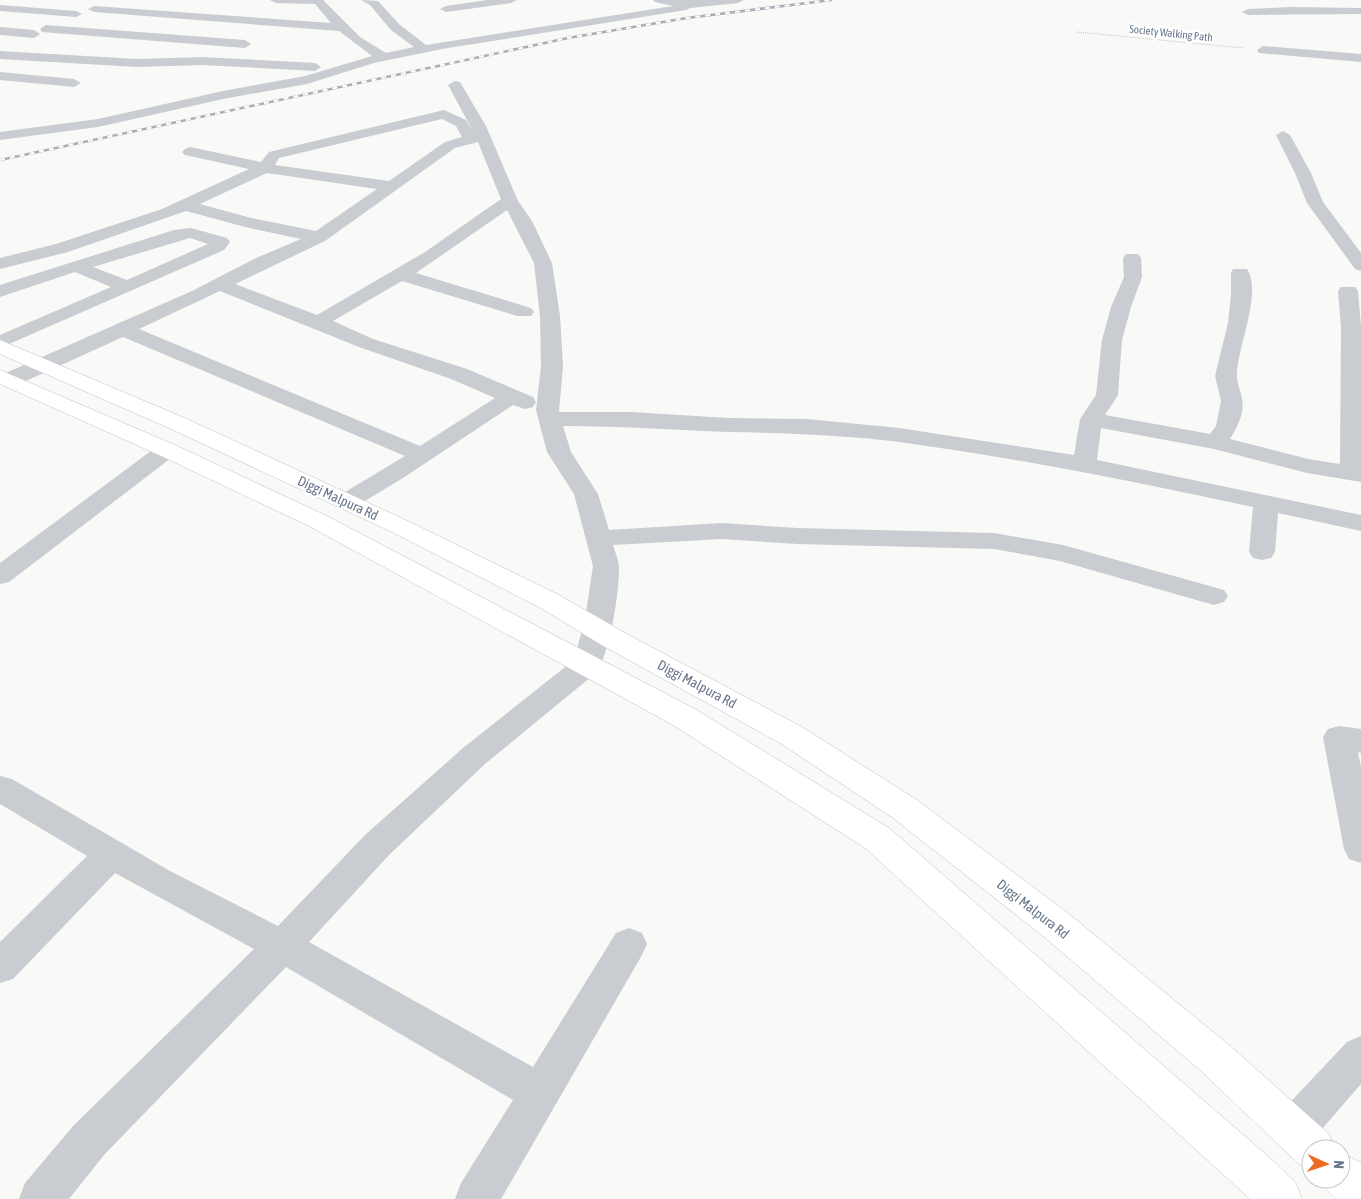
<svg xmlns="http://www.w3.org/2000/svg" width="1361" height="1199" font-family="'Asap Condensed',sans-serif">
	<style>
		.lines { fill: none; stroke-linecap: round; stroke-linejoin: round }
		.major-casing { stroke: #bcbfc4; stroke-width: 1 }
		.path { stroke: #c3c4c7; stroke-width: 1; stroke-dasharray: 1 1; stroke-linecap: butt }
		.minor { fill: #c9ccd0; fill-rule: evenodd }
		.major { fill: #fff; fill-rule: evenodd }
		.rail-casing { stroke: #a9aeb5; stroke-width: 2.5 }
		.rail { stroke: #fff; stroke-width: 2; stroke-dasharray: 5; stroke-linecap: butt }
		.labels { text-anchor: middle; stroke-width: 5; stroke-linejoin: round; paint-order: stroke }
		.far-street-label { font-size: 11px; fill: #67768a; stroke: #fff }
		.street-label { font-size: 14px; fill: #67768a; stroke: #fff }
	</style>
	<rect width="100%" height="100%" fill="#f9faf7"/>
	<g class="lines">
		<!-- major casing -->
		<g class="major-casing">
			<path id="major" d="M0 340 187 419 410 522 559 595 625 633 802 727 917 800 1069 914 1229 1045 1329 1134 1335 1149H1311V1169L1299 1164 1201 1071 1043 936 893 818 780 743 605 647 539 607 392 532 171 429 0 354Z
				M0 370 175 445 327 516 695 709 889 828 1270 1158 1296 1183 1302 1199H1250L865 848 673 725 309 526 159 455 0 384Z
				M1341 1152 1361 1163V1199H1336L1326 1189 1321 1179H1341Z"/>
		</g>
		<!-- path -->
		<path class="path" d="M1077 32 1243 48"/>
		<!-- minor -->
		<path class="minor" d="M270 0H323L360 37 386 53 414 47 391 30 370 5 361 0 378 1 399 24 426 45 673 6 655 2 653 0H744L738 3 691 8 686 10 442 49 374 63 307 84 223 99 98 127 0 140V132L98 119 223 91 305 76 372 56 339 31 94 12 88 9 94 6 331 23 315 4 276 3Z
			M487 0H517L511 3 446 12 440 9 446 6Z
			M0 5 76 11 82 14 76 17 0 11Z
			M1291 7 1361 8V14L1248 15 1242 12 1248 9Z
			M46 25 245 40 251 44 245 48 42 32 40 29Z
			M0 27 34 30 40 34 34 38 0 35Z
			M1263 46 1361 54V62L1259 53 1257 50Z
			M0 51 137 59 203 57 315 63 321 67 315 71 203 65 137 67 0 59Z
			M0 72 74 79 81 83 74 87 0 80Z
			M455 81 460 82 486 126 518 201 532 221 552 263 560 316 563 366 559 412H631L728 418 807 419 899 428 1074 455 1080 419 1096 395 1102 340 1111 307 1124 277 1123 258 1126 254H1138L1141 258 1142 277 1131 307 1122 340 1118 395 1105 415 1210 434 1216 426 1221 401 1215 376 1228 323 1231 295V273L1233 269H1247C1263 293 1236 350 1237 376 1237 384 1241 391 1242 399 1245 413 1237 428 1230 439L1308 459 1340 464 1341 327 1338 291 1341 287H1355L1358 291 1361 327V482L1307 473 1214 449 1101 428 1097 460 1361 515V531L1278 513 1275 552 1271 558 1262 560 1253 558 1249 552 1253 507C1136 482 1019 458 899 442 843 435 786 433 729 432 674 430 619 426 563 426L571 452 598 494 609 530 722 523 798 528 994 533 1063 545 1224 590 1228 596 1224 602 1214 605 1060 561 994 549 798 544 722 539 613 545C615 552 619 561 619 568 619 594 610 651 597 672L485 764 389 855 309 942 533 1067 616 933 629 928 642 933 647 944 642 955 501 1199H455L461 1183 513 1100 286 967 104 1155 69 1199H19L25 1183 74 1125 254 949 115 873 13 979 0 983V942L87 856 0 804V776L12 779 170 871 278 926 365 835 463 748 574 660 585 619 593 566 574 494 547 452 536 410 541 366 540 316 534 263 507 210 416 273 531 308 534 312 531 316H517L402 281 333 321 373 339 467 369 533 397 536 402 533 407 525 409 513 405 403 478 355 507 346 509 337 507 334 502 337 497 405 456 123 337 17 385 9 386 0 383 1 375 192 291 256 258 301 239 249 228 186 211 68 252 0 269V258L56 244 162 209 249 169 185 155 182 152 185 149 190 147 261 162 269 152 444 110 466 120 474 133 448 85ZM442 119 456 126 462 137 445 142 389 181 275 165 279 158ZM478 142 501 199 425 252 317 315 235 284 325 241 455 148ZM267 173 377 189 316 231 251 218 200 204ZM220 291 359 347 451 379 495 398 420 446 139 329Z
			M1283 131 1290 135 1311 173 1323 202 1361 253V271L1355 269 1307 203 1295 173 1276 135Z
			M191 228 227 238 230 242 224 250 0 348V335L111 287 75 272 0 297V285L174 230ZM190 238 208 244 127 280 93 267Z
			M167 443 175 445 179 450 175 455 9 582 0 584V563L159 445Z
			M1339 726 1361 729V753L1358 752 1361 767V863L1349 859 1344 849 1323 737 1328 729Z
			M1361 1036V1084L1309 1144 1294 1150 1279 1144 1273 1129 1279 1114 1347 1042Z"/>
		<!-- major -->
		<use href="#major" class="major"/>
		<!-- rail casing -->
		<g class="rail-casing">
			<path id="rail" d="M0 160 568 38 687 18 831 0"/>
		</g>
		<!-- rail -->
		<use href="#rail" class="rail"/>
	</g>
	<g class="labels">
		<!-- far-street labels -->
		<g class="far-street-label">
			<text transform="translate(1171 33) rotate(6)" y="4">Society Walking Path</text>
		</g>
		<!-- street labels -->
		<g class="street-label">
			<text transform="translate(338 498) rotate(25)" y="5">Diggi Malpura Rd</text>
			<text transform="translate(697 684) rotate(28)" y="5">Diggi Malpura Rd</text>
			<text transform="translate(1033 909) rotate(38)" y="5">Diggi Malpura Rd</text>
		</g>
	</g>
	<!-- north arrow -->
	<g transform="translate(1326 1164) rotate(93)"><circle r="24" fill="#ffffff" stroke="#c2c8d0"/>
	<path d="M0-4L9 19L0 12L-9 19Z" fill="#ed6c24"/>
	<text y="-8" font-size="14" font-weight="bold" text-anchor="middle" fill="#67768a">N</text>
	</g>
</svg>
